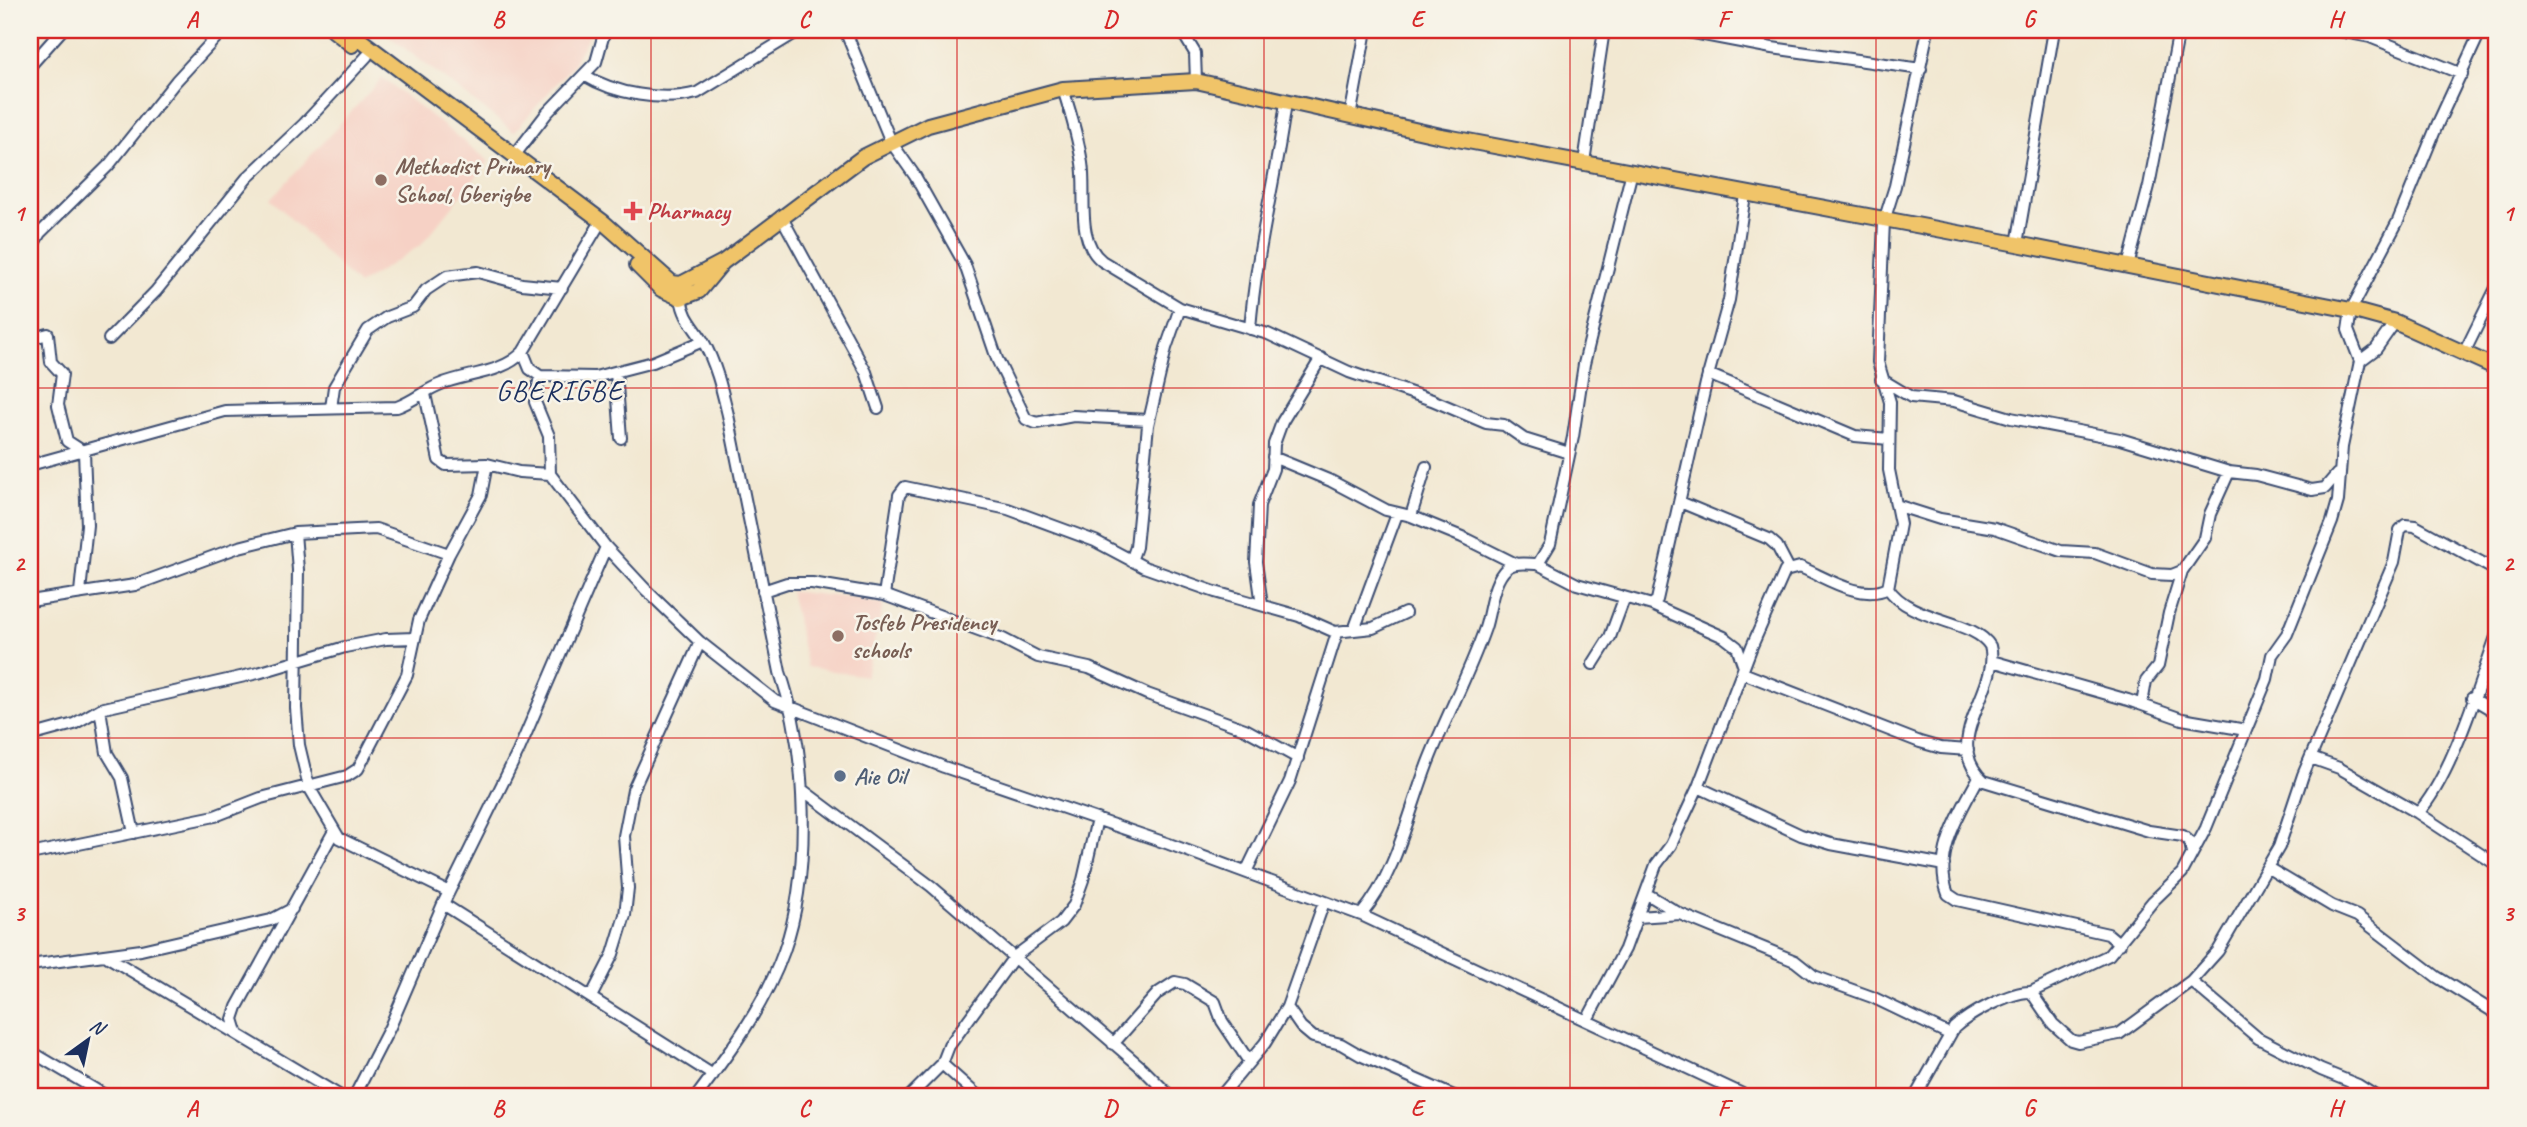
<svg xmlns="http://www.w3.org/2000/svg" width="2527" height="1127" font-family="Caveat,sans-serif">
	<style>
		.built { fill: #f6d1c5 }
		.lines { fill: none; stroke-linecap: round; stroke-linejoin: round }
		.minor-casing { stroke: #3b4b6f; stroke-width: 14 }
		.major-casing { stroke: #3b4b6f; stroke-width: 18 }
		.minor { stroke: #fff; stroke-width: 10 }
		.major { stroke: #f0c469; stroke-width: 14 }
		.grid { fill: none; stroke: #d62828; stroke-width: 2; stroke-opacity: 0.55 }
		.education-dot { fill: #8d6e63; stroke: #f7f3e8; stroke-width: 2.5 }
		.health-dot { fill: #e0444e; stroke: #f7f3e8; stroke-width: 2.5 }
		.service-dot { fill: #5c6f8a; stroke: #f7f3e8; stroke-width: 2.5 }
		.labels { text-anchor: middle; stroke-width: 5; stroke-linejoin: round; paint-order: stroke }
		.education-label { font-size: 24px; font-weight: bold; fill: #785e54; stroke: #f7f3e8; text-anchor: start }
		.health-label { font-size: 24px; font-weight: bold; fill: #be3a42; stroke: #f7f3e8; text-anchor: start }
		.service-label { font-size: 24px; font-weight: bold; fill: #4e5e75; stroke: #f7f3e8; text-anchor: start }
		.quarter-label { font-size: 28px; letter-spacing: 2px; fill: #1b2f5e; stroke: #f7f3e8 }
		.neatline { fill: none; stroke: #d62828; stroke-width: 2.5 }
		.grid-label { font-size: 23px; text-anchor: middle; font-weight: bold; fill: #d62828 }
	</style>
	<rect width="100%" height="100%" fill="#f7f3e8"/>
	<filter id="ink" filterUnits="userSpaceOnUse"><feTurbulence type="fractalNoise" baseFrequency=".0143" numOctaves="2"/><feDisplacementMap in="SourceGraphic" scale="14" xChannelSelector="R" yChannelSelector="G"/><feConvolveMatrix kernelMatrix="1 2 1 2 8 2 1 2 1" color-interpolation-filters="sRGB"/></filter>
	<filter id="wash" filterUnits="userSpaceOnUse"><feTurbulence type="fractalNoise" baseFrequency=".00686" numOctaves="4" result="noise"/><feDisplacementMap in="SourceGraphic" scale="28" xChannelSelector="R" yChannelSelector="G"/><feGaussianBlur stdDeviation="1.57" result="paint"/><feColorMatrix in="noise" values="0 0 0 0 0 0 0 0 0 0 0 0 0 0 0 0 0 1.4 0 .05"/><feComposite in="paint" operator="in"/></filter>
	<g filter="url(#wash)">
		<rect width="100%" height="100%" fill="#f2e8d2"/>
		<!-- built -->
		<path class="built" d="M381 30H592L572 66 514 132Z
			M382 78 489 161 421 245 358 285 271 199Z
			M790 591 859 599 883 605 866 676 807 667Z"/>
	</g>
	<g filter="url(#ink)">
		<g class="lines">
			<!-- minor casing -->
			<g class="minor-casing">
				<path id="minor" d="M845 30 891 142 915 176 965 265 997 359 1026 419 1036 423 1073 416 1149 420
					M1181 30 1195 53 1196 81
					M1678 30 1772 48 1921 69
					M2334 30 2370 37 2462 74
					M30 66 62 30
					M584 75C615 94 662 102 697 93L800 30
					M1063 89C1071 114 1078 137 1082 163 1087 194 1075 240 1102 261L1180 308 1268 334 1349 372 1432 400 1486 423 1504 425 1524 439 1569 453
					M1350 117 1366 30
					M514 156 547 113 596 62 605 30
					M1584 162 1604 30
					M781 216 866 372 878 408
					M2017 244 2054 30
					M30 250 40 233 109 165 176 81 223 30
					M2128 266 2149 186 2179 30
					M681 298C684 318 693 325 703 341 716 364 722 390 728 415L780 672C807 750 812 872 784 951 765 1005 730 1052 696 1097
					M1250 329C1256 251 1276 178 1286 102
					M30 339 48 334 51 362 62 374 58 405 67 441 84 452
					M109 339 156 291 247 178 304 124 367 56
					M2465 351 2497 286
					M523 352 530 369 540 376 595 377 653 362 703 341
					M2360 361 2348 330 2351 310 2398 221 2438 123 2481 30
					M616 372 621 438
					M1708 374 1855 436 1889 439
					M540 376 535 402 549 436 550 474
					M1881 379 1911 397 1954 401 2011 418 2120 439 2229 472 2256 475 2312 490 2325 488 2337 474
					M425 394 439 460 446 465 487 464 519 472 550 474 606 547 647 591 700 642 775 701 944 767 1169 844 1361 915 1749 1097
					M331 408 334 387 368 330 387 317 413 307 426 290 447 276 478 272 522 284 562 288
					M1273 457 1331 481 1386 510 1411 516 1462 537 1516 564
					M30 465 225 411 397 407C414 401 425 390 441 384 468 373 502 374 523 352L597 228
					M1680 502 1769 539 1777 546 1789 569
					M1899 506 1940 519 1995 528 2061 551 2095 553 2152 574 2172 575 2182 571 2205 538 2210 514 2229 472
					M1411 516 1426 467
					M295 533 298 570 296 708 299 745 309 787 339 838 449 892
					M1131 561 1136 547 1148 425 1166 348 1180 308
					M1538 564 1577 584 1652 605 1724 637 1737 647 1744 667
					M1888 588 1900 524 1889 470 1890 402 1878 362 1884 221 1895 186 1928 30
					M1888 588C1910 622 1974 619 1990 646 2002 689 1938 740 1984 781L2149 831 2183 836 2190 842 2192 853
					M763 591 787 583H812L884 595 1003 639 1038 657 1089 668 1147 694 1245 729 1298 758
					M80 592 87 525 84 452
					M884 595 899 495 905 487 1008 509 1095 541 1144 567 1215 592 1299 616 1335 632 1373 628 1405 613
					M30 601 135 585 239 547 295 533 376 529 449 554
					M1262 605 1256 562 1258 525 1259 505 1273 469 1274 444 1282 422 1321 358
					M1652 605 1657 600 1706 383 1729 300 1745 195
					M1354 630 1397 514
					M1992 661 2128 700 2182 719 2246 730
					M1593 664 1610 637 1624 599
					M1743 673 1920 742 1941 748 1968 750
					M2472 698 2497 713
					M2142 704 2146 681 2158 666 2169 613 2182 571
					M100 709 107 753 122 778 134 833
					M30 736 74 724 100 709 258 673 345 647 386 639 414 638
					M2311 758 2339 768 2418 813C2452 776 2479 684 2497 634
					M1979 777C1961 811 1932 854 1948 894L1957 900 2108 934 2120 944
					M1698 787 1801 835 1831 844 1944 865
					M804 791 931 886 1141 1067 1171 1097
					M2418 813 2497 865
					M30 854 215 816 261 798 347 776 358 769 407 675 419 620 449 554 481 495 487 464
					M2268 868 2332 906 2357 916 2437 977 2497 1014
					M1246 872 1290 781 1337 633
					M1647 894 1680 914 1795 961 1814 976 1872 997 1949 1034
					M443 904 713 1075
					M1361 915C1399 870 1409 808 1431 755 1448 713 1470 671 1485 628 1491 610 1492 581 1507 568 1514 561 1528 564 1538 564L1550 544 1573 437 1584 364 1632 171
					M1638 917 1680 914
					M108 957 342 1097
					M30 965 141 950 271 920 292 909
					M2191 981 2258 1038 2321 1070 2358 1085 2377 1097
					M2031 992 2109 955 2153 901 2182 873 2206 828 2267 679 2272 655 2287 634 2332 522 2338 501 2342 447 2360 361 2376 349 2395 322
					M591 997 613 954 625 915 628 888 624 836 633 790 700 642
					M1287 1007 1301 1027 1313 1037 1341 1044 1360 1055 1456 1097
					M1587 1020 1625 949 1656 865 1671 845 1698 787 1752 646 1785 571 1800 567C1825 577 1861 602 1888 588
					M237 1032 233 1019 237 1007 334 831
					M1113 1044 1158 993 1175 982 1185 984 1215 1002 1222 1021 1248 1060
					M30 1051 108 1097
					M942 1064 979 1097
					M354 1097 390 1027 443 904 518 752 606 547
					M909 1097 942 1064 949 1046 1014 957 1061 922 1074 905 1083 880 1097 819
					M1220 1097 1265 1043 1287 1007 1324 902
					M1915 1097 1954 1028C1969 1014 2011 991 2031 992L2053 1024 2071 1040 2078 1042 2119 1034 2191 981 2218 951 2279 847 2303 775 2394 562 2400 530 2405 525 2415 526 2497 571"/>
			</g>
			<!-- major casing -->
			<g class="major-casing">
				<path id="major" d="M333 30 352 45
					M347 30 603 222 672 283 681 284 723 262 863 157 928 125 1063 89 1196 81 1441 136 2017 244 2351 310 2395 322 2497 368
					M637 265 661 289 681 298 699 291 722 263"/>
			</g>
			<!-- minor -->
			<use href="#minor" class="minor"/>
			<!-- major -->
			<use href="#major" class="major"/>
		</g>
	</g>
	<!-- grid -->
	<path class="grid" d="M345 30V1097M651 30V1097M957 30V1097M1264 30V1097M1570 30V1097M1876 30V1097M2182 30V1097M30 388H2497M30 738H2497"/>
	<!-- markers -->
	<g class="education-dot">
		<circle cx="381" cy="180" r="7"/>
		<circle cx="838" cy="636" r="7"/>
	</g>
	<path class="health-dot" d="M629.5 200.5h7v7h7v7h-7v7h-7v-7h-7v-7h7z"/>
	<circle class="service-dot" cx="840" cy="776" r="7"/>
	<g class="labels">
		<!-- education labels -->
		<g class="education-label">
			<text x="395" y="174">Methodist Primary<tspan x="395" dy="28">School, Gberigbe</tspan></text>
			<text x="852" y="630">Tosfeb Presidency<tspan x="852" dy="28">schools</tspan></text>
		</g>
		<!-- health labels -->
		<g class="health-label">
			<text x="647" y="219">Pharmacy</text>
		</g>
		<!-- service labels -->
		<g class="service-label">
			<text x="854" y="784">Aie Oil</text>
		</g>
		<!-- quarter labels -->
		<g class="quarter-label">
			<text x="560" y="400">GBERIGBE</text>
		</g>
	</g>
	<!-- margin -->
	<rect width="2527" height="1127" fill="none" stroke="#f7f3e8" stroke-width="77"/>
	<!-- north arrow -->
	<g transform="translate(88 1040) rotate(33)" stroke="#f7f3e8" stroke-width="5" paint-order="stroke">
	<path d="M0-5L12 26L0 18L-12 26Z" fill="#1b2f5e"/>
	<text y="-10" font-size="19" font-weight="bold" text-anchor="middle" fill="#1b2f5e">N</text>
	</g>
	<rect x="38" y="38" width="2450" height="1050" class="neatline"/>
	<g class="grid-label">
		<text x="192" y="27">A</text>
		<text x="498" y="27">B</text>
		<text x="804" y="27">C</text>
		<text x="1110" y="27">D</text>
		<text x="1417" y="27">E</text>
		<text x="1723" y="27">F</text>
		<text x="2029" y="27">G</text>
		<text x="2335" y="27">H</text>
		<text x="19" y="221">1</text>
		<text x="2508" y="221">1</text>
		<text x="19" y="571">2</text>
		<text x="2508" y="571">2</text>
		<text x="19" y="921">3</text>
		<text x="2508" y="921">3</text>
		<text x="192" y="1116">A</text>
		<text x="498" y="1116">B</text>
		<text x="804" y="1116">C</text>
		<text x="1110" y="1116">D</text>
		<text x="1417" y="1116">E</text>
		<text x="1723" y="1116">F</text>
		<text x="2029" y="1116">G</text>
		<text x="2335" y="1116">H</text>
	</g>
</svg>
